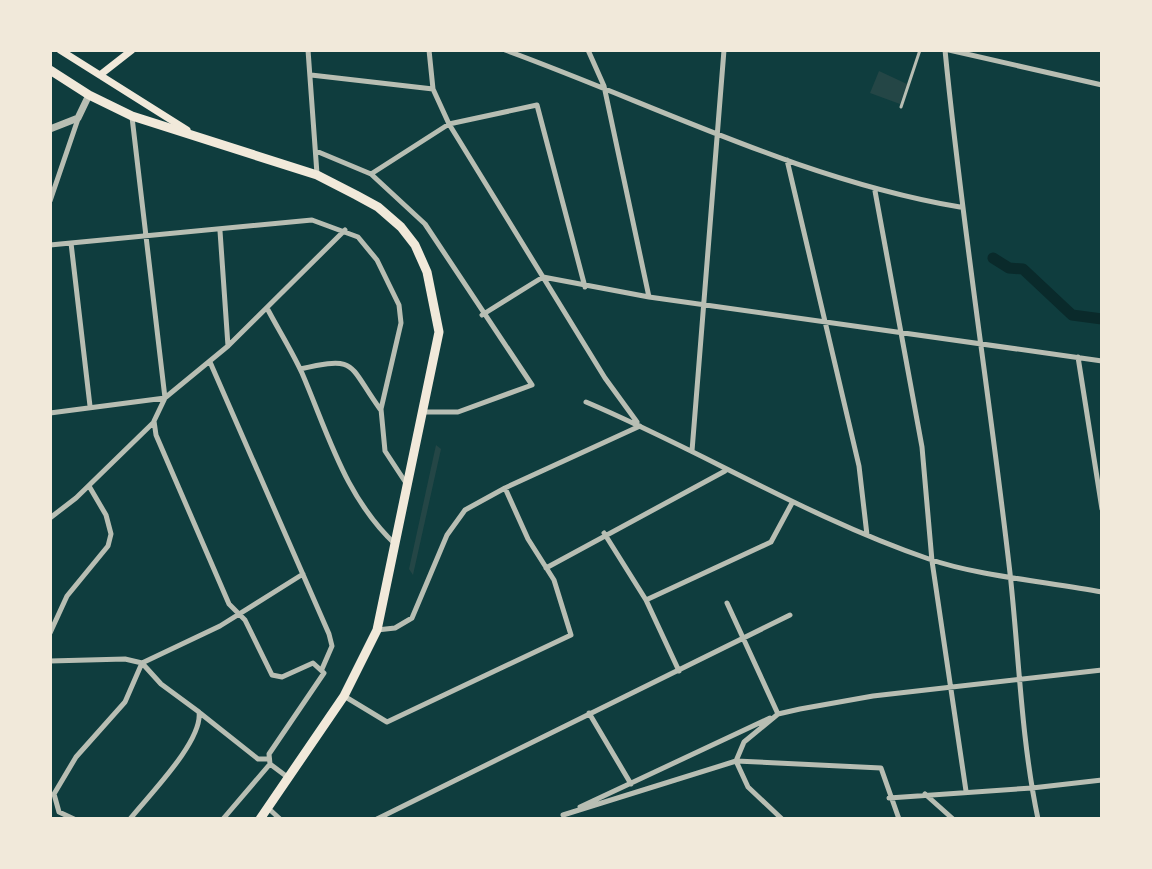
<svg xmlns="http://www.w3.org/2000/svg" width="1152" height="869" font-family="Poppins,sans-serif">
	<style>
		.green { fill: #244646 }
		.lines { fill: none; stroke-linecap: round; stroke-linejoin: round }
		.canal { stroke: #0a2a2b; stroke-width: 11 }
		.service { stroke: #b8beb3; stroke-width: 3 }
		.minor { stroke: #b8beb3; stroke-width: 5 }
		.tertiary { stroke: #b8beb3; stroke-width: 7 }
		.secondary { stroke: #f1e9da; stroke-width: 7 }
		.trunk { stroke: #f1e9da; stroke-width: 9 }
	</style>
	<rect width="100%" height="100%" fill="#0f3d3e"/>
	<!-- green -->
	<path class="green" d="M879 71 907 84 900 104 870 93Z
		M436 445 441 449 413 575 409 569Z"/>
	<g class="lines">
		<!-- canal -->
		<path class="canal" d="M993 258 1009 268 1023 269 1072 315 1102 319"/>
		<!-- service -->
		<path class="service" d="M901 107 920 50"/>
		<!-- minor -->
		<path class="minor" d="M308 50 317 174
			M429 50 433 89 449 124 605 378 637 422
			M505 50C656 105 801 180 960 207
			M588 50 604 86 649 297
			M945 50C962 225 990 398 1010 573 1019 655 1021 738 1038 819
			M949 50 1102 85
			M311 75 433 89
			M132 117 165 398
			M316 151 371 174 425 224 532 385 458 412H425
			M787 160 859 466 867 535
			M371 174 449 124 537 105 585 287
			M875 191 922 447 932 561 966 791
			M50 201 78 119
			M220 231 228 346
			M71 243 90 406
			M50 245 312 220 358 237 377 260 399 305 401 323 381 409 385 451 406 483
			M267 308C278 329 292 351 302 373 329 436 345 497 396 545
			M482 315 543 277 649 297 1102 361
			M1078 357 1102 509
			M210 362 329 634 332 646 322 669
			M300 369C358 356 347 363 380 409
			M166 397 228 346 345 230
			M586 402C702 451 809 518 929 559 977 576 1050 582 1102 592
			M50 413 165 398 154 421 156 435 229 604 245 620 272 675 282 677 313 663 324 673 269 754 270 764 286 776
			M692 451 724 50
			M50 518 76 498 154 422
			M604 533 646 600 679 671
			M546 568 725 471
			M646 600 771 542 792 503
			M727 603 778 714
			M377 630 395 628 412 618 447 535 465 510 505 488 640 426
			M50 633 67 596 108 546 111 534 106 515 89 486
			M50 661 125 659 142 663 161 684 199 712C203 741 149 795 130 819
			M344 696 387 722 571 635 554 580 528 539 505 488
			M200 713 258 759H268
			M589 713 631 784
			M925 794 953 819
			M889 798 1032 788 1102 780
			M580 807 770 718
			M268 808 280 819
			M563 815 736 761 881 768 899 819
			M74 819 59 812 54 794 76 757 125 702 142 663 220 626 303 574
			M223 819 270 764
			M377 819 790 615
			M782 819 748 787 736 761 744 742 778 714 800 709 873 696 1102 670"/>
		<!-- tertiary -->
		<path class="tertiary" d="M50 129 78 118 89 95"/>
		<!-- secondary -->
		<path class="secondary" d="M60 50 187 130
			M100 75 132 50"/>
		<!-- trunk -->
		<path class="trunk" d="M50 70 89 95 132 116 317 175 356 195 378 207 401 227 415 245 427 272 439 332 377 630 344 696 260 819"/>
	</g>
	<!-- border -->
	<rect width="1152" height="869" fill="none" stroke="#f1e9da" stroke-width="104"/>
</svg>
